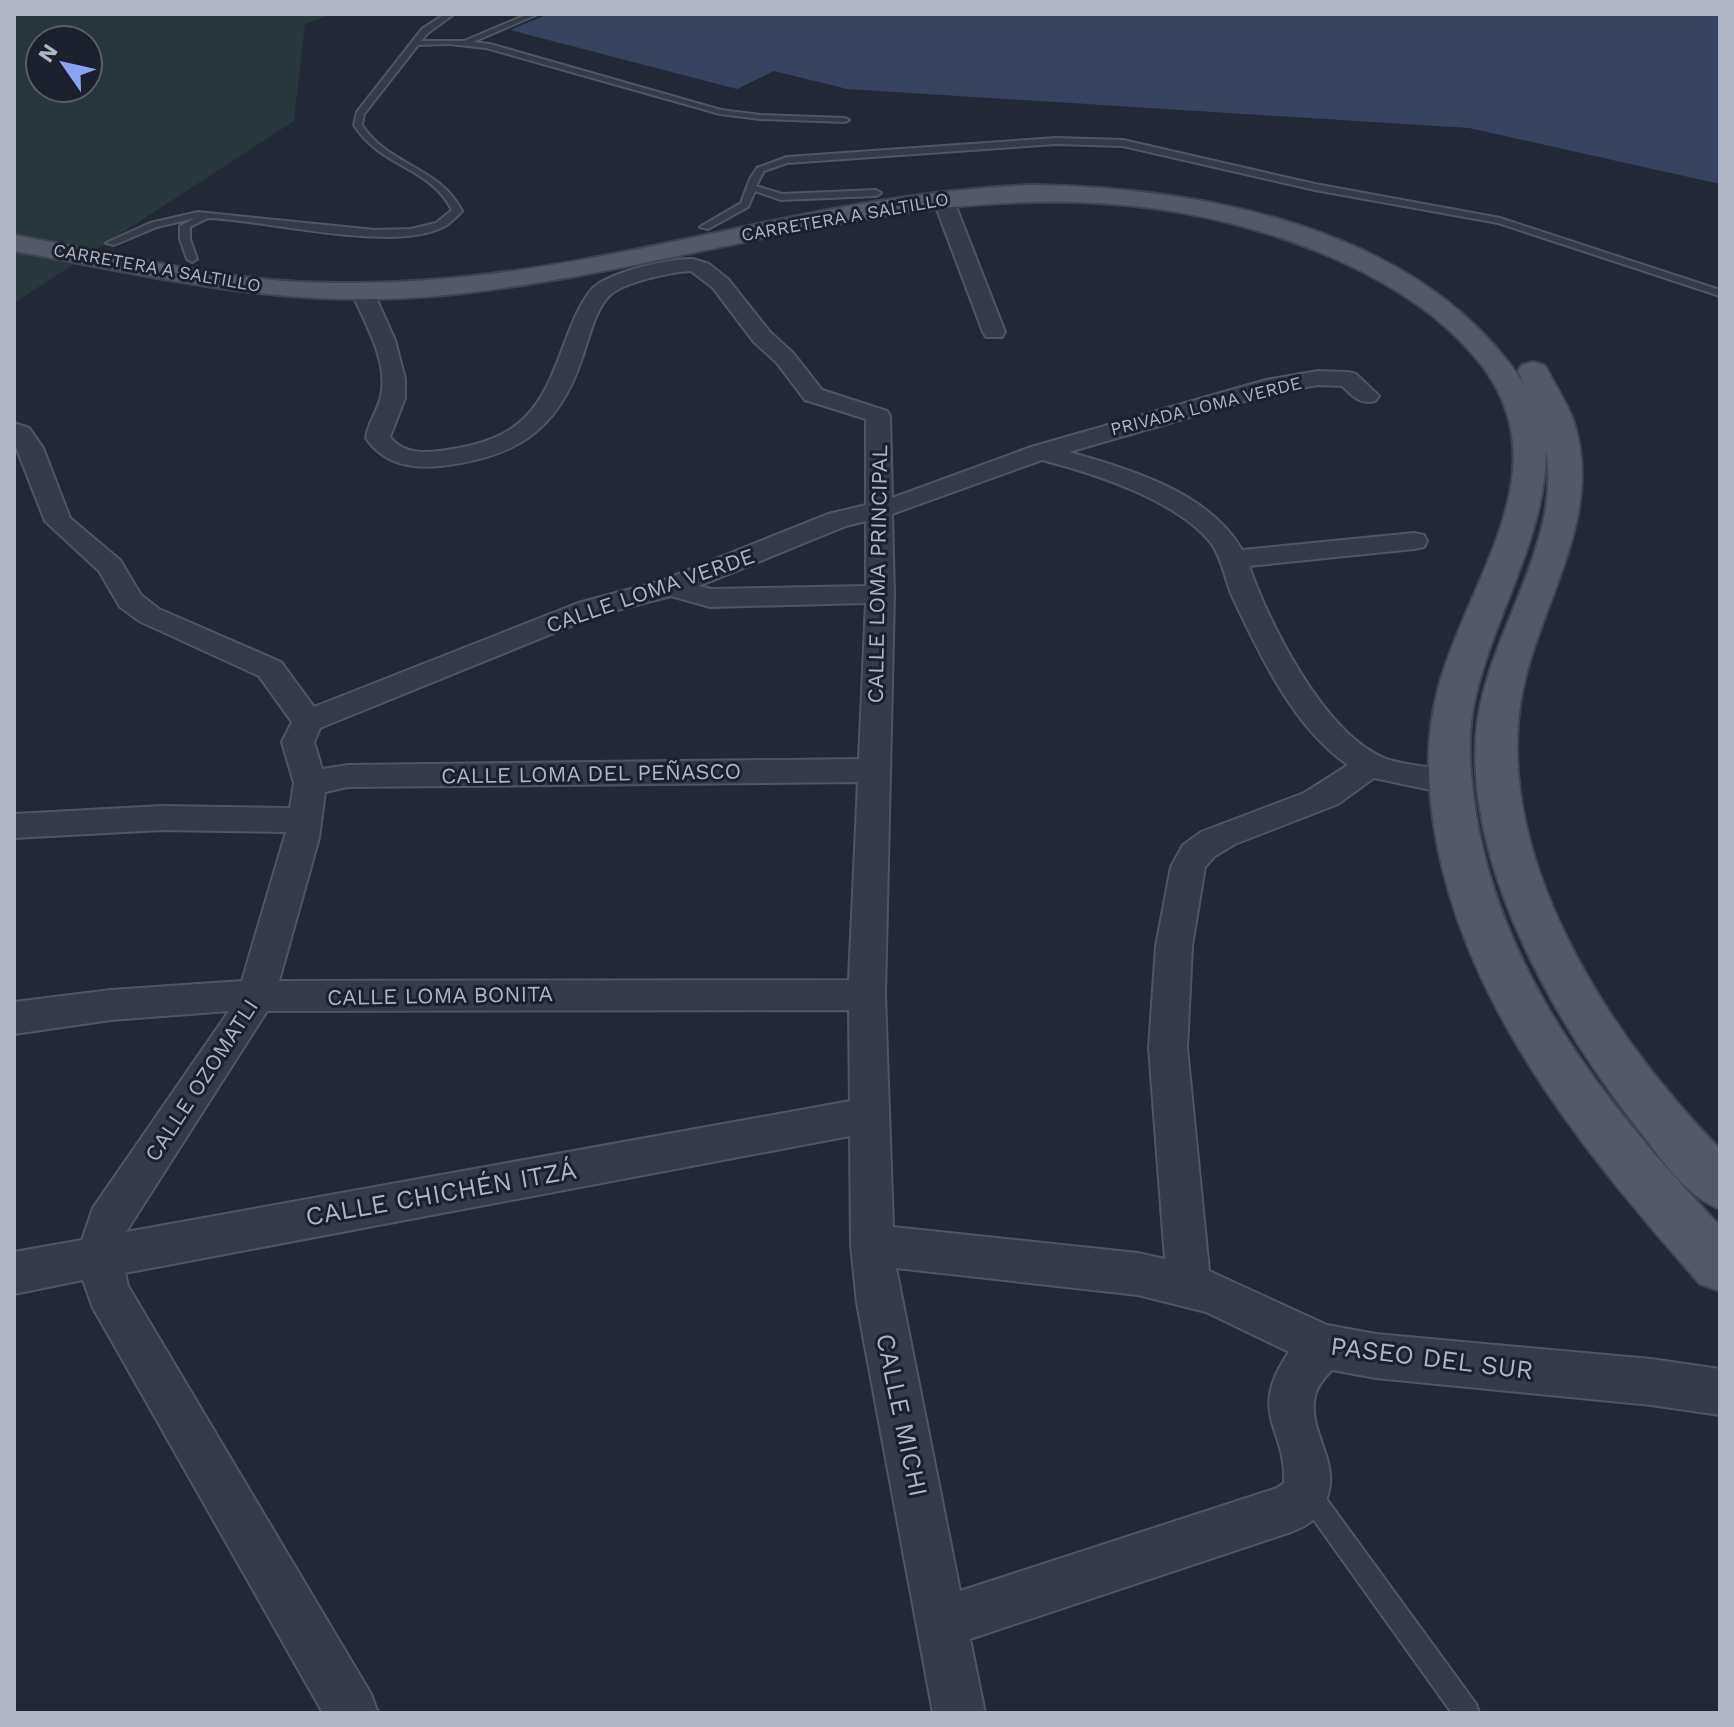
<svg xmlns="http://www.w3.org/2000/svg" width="1734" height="1727" font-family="'Work Sans',sans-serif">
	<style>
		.green { fill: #27373b; fill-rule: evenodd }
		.water { fill: #38445f }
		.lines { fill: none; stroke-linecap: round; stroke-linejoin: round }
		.lane-casing { stroke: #505562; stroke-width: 4 }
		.street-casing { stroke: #505562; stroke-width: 4 }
		.primary-casing { stroke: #3f4451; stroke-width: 4 }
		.lane { fill: #353b47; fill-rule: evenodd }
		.street { fill: #353b47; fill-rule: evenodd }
		.primary { fill: #535967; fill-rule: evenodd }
		.labels { text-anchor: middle; stroke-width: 6; stroke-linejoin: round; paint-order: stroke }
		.far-street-label { font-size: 18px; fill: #b0b5c4; stroke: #1b202c }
		.street-label { font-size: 22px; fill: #b0b5c4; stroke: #1b202c }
		.near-street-label { font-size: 26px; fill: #b0b5c4; stroke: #1b202c }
	</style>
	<rect width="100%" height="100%" fill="#222836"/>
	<!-- green -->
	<path class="green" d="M14 14H333L305 24 294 121 14 303ZM40 40H88V88H40Z"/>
	<!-- water -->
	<path class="water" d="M548 14H1720V184L1469 128 847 89 774 71 737 89 510 30Z"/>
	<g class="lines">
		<!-- lane casing -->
		<g class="lane-casing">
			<path id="lane" d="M445 14H454L428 33 421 41H464L528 14H538L473 42 490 44 721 110 760 115 845 118 849 120 845 122 760 119 720 114 486 48 449 44 418 45 364 114 362 125C388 166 439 166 462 211 457 216 450 224 443 227 392 253 267 220 208 218L190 227V239L197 259 192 262 187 259 180 239V226L195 218 157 227 114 245 106 243 150 223 198 212 375 230 411 229 436 223 452 210C431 167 380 167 354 125L357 112 422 29Z
				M1056 138 1123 140 1315 184 1500 218 1720 290V296L1498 223 1315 190 1123 146 1056 144 787 163 764 171 756 186 782 194 876 190 881 193 876 196 781 200 755 191 748 207 708 229 700 227 741 203 750 179 757 168 787 157Z
				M1309 1483 1317 1486 1476 1704 1479 1713H1452L1301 1502 1298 1494 1301 1486Z"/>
		</g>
		<!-- street casing -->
		<g class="street-casing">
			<path id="street" d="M943 193 953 199 1005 332 1002 337H986L983 332 933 199Z
				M693 259 709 264 728 279 770 332 793 353 822 390 887 411 890 416 892 498 1031 447 1266 380 1318 371 1348 372 1356 374 1379 396 1375 401C1360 405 1353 396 1342 386L1318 385 1269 394 1069 452C1129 469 1209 492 1242 550L1414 533 1424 535 1427 541 1424 547 1414 549 1249 566C1269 624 1324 733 1384 758 1408 767 1436 766 1461 774L1466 782 1461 790 1450 794 1374 778 1338 804 1235 844 1215 856 1205 867 1192 946 1187 1048 1209 1271 1327 1325 1376 1334 1651 1359 1720 1369V1415L1651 1405 1376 1378 1332 1370C1325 1377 1317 1386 1315 1396 1307 1433 1342 1462 1326 1500 1319 1518 1309 1525 1291 1532L970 1639 985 1713H933L857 1303 851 1245 850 1136 125 1273 128 1286 371 1694 378 1713H323L93 1308 83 1280 14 1294V1252L82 1240 93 1208 229 1011 111 1020 14 1034V1002L111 990 242 981 286 832 162 830 14 838V814L162 806 290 808 294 783 282 742 292 722 259 676 139 621 120 607 99 571 45 521 14 442V423L29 428 43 448 70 518 120 560 141 595 159 609 281 662 314 707 578 603 661 581 828 514 866 505V419L805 400 777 363 754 342 713 288 691 271C671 272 623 282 609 296 594 312 589 339 582 358 558 431 516 457 441 466 411 469 384 464 366 438 368 422 378 411 381 396 389 362 364 321 351 291L354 286H370L373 291 395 340 405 379V398L390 437C404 455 427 453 447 450 523 439 541 409 565 342 572 324 580 302 593 288 609 272 671 258 693 259ZM1042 460C1093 473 1177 500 1211 543 1223 559 1225 582 1234 600 1261 657 1294 728 1348 765L1304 793 1201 832 1183 845 1171 867 1156 946 1149 1048 1165 1259 1138 1253 893 1227 885 995 894 594 892 514ZM866 521V586L711 589 699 586 846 526ZM671 596 710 607 866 603 859 759 348 765 322 769 314 742 320 728 598 615ZM858 782 849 980 279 981 319 838 325 792 348 787ZM849 1010 850 1101 126 1232 267 1011ZM896 1268 1138 1295 1206 1312 1289 1352C1246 1415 1287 1427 1284 1483L1277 1488 960 1591Z"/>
		</g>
		<!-- primary casing -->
		<g class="primary-casing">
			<path id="primary" d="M1033 185C1207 188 1423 229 1524 384L1518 371 1522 365 1533 362 1544 365 1548 371C1556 387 1567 403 1573 420 1605 513 1542 599 1523 688 1489 853 1609 1036 1720 1149V1209C1687 1197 1664 1163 1643 1135 1560 1031 1467 873 1476 736 1482 640 1563 547 1546 451 1545 538 1496 611 1476 694 1466 734 1470 775 1476 815 1503 979 1609 1108 1720 1226V1291L1700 1284C1573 1140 1438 975 1429 775 1427 732 1435 690 1451 650 1486 555 1555 458 1480 363 1436 307 1366 269 1301 245 1004 135 738 266 445 295 291 311 163 278 14 251V235C86 248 157 265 229 275 299 285 370 285 441 279 641 263 829 192 1033 185Z"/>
		</g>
		<!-- lane -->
		<use href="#lane" class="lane"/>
		<!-- street -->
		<use href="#street" class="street"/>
		<!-- primary -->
		<use href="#primary" class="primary"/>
	</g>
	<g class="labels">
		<!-- far-street labels -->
		<g class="far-street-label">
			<text transform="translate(845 217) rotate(-10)" y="6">CARRETERA A SALTILLO</text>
			<text transform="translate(157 268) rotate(10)" y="6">CARRETERA A SALTILLO</text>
			<text transform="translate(1206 406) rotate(-14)" y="6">PRIVADA LOMA VERDE</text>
		</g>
		<!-- street labels -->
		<g class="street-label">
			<text transform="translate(877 574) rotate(-89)" y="8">CALLE LOMA PRINCIPAL</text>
			<text transform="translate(650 590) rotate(-19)" y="8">CALLE LOMA VERDE</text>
			<text transform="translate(591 773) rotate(-1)" y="8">CALLE LOMA DEL PEÑASCO</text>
			<text transform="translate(440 995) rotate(-1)" y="8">CALLE LOMA BONITA</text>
			<text transform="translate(201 1080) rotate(-57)" y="8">CALLE OZOMATLI</text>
		</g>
		<!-- near-street labels -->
		<g class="near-street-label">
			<text transform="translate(441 1193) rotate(-10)" y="9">CALLE CHICHÉN ITZÁ</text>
			<text transform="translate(1432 1358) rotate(7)" y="9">PASEO DEL SUR</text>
			<text transform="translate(902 1415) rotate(78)" y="9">CALLE MICHI</text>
		</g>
	</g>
	<!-- border -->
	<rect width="1734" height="1727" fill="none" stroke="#b0b5c4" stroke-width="32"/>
	<!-- north arrow -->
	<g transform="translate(64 64) rotate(304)"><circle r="38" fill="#1b202c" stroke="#575c69" stroke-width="2"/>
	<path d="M0-6L14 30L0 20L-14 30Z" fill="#89a4f0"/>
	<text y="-12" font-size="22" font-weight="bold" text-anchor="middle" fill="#b0b5c4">N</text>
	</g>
</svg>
